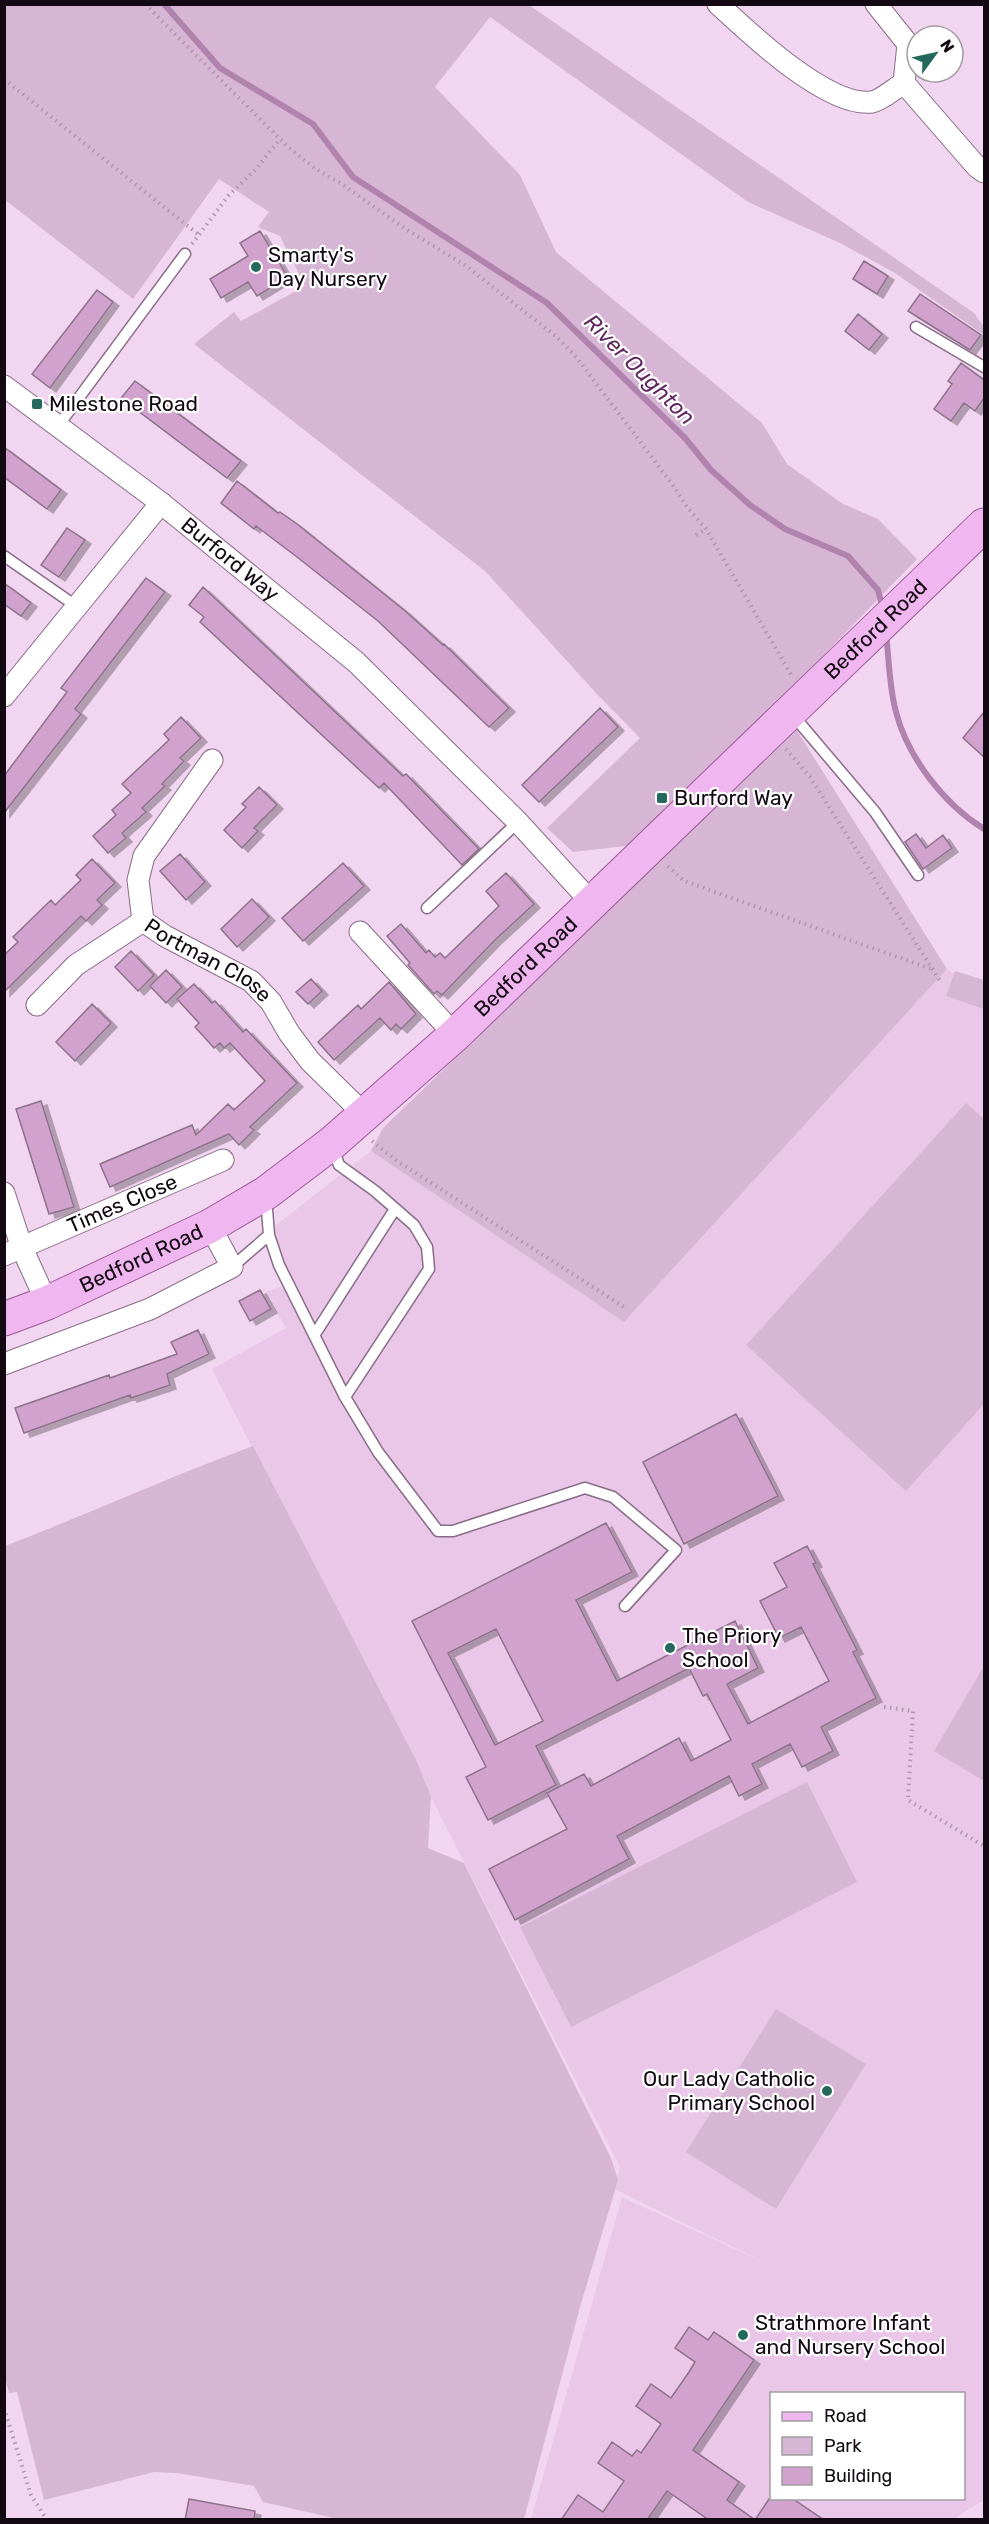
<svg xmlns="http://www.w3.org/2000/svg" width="989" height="2524" font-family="Rubik,sans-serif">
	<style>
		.built { fill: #eac7e8; fill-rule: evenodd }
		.green { fill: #d6b6d4 }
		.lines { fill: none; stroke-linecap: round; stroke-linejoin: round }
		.stream { stroke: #b083ae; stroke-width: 6 }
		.building { fill: #d2a2cf; stroke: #8c728a; stroke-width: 1.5; fill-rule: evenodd; filter: url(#shadow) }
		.service-casing { stroke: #886d86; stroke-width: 13 }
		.minor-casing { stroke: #886d86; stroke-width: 23 }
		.primary-casing { stroke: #9c5a9a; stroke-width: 35 }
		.path { stroke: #ae97ad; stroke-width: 4; stroke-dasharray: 1.5 4.5; stroke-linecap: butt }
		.service { stroke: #fff; stroke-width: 10 }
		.minor { stroke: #fff; stroke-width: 21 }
		.primary { stroke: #f0b6ef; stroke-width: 33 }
		.poi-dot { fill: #24695c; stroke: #fff; stroke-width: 2 }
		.labels { text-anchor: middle; stroke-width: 4.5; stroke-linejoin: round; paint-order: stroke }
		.poi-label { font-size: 21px; fill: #120912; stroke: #fff; text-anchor: start }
		.street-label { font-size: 21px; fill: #120912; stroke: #fff }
		.water-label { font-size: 22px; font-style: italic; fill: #60285f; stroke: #fff }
	</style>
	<defs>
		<filter id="shadow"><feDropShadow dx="6" dy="4" stdDeviation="0" flood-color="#0004"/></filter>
	</defs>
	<rect width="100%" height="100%" fill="#f2d5f0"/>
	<!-- built -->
	<path class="built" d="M947 969 957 975 984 984V2500L952 2520 531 2519 622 2197 774 2267 614 2189 620 2167 212 1369 286 1328 265 1292 283 1286 267 1232 371 1151 624 1322ZM772 2394H964V2498H772Z"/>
	<!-- green -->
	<path class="green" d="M4 5H529L974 313 984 327V335L895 273 840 243 748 202 490 17 435 87 520 175 556 252 762 423 787 464 843 504 878 519 917 559 783 697 634 845 573 852 547 828 640 738 596 693 485 571 194 344 234 312 241 321 305 286 280 236 258 227 269 212 219 179 133 299 5 200Z
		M796 729 947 969 624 1322 371 1151 383 1128Z
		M955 971 984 980V1009L946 996Z
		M966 1103 984 1119V1404L906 1491 746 1345Z
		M253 1446 417 1762 431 1797 428 1848 464 1863 611 2158 618 2180 580 2307 524 2519H338L263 2502 254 2486 177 2473 154 2472 44 2500 17 2392 9 2393 4 2374 5 1546C88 1514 169 1477 253 1446Z
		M984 1666V1781L934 1751Z
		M807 1782 857 1882 571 2027 520 1927Z
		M776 2009 866 2064 776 2209 686 2152Z"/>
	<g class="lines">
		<!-- stream -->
		<path class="stream" d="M164 4 220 68 313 124 353 177 547 303 685 438 711 470 750 505 785 529 848 556 878 590 883 609
			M886 633C889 659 889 687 896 712 908 758 944 804 984 829"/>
	</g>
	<!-- building -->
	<path class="building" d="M260 231 288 277 257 296 248 282 221 298 210 279 248 256 240 243Z
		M864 261 888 276 877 294 853 279Z
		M97 290 113 302 50 388 32 374Z
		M920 294 981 335 970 350 908 311Z
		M858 314 882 334 869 350 845 331Z
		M961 363 984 380V398L975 411 964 403 951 421 934 409 952 384 948 381Z
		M135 381 241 461 227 478 121 398Z
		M4 447 61 490 47 509 4 477Z
		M237 481 278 513 280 512 297 524 404 610 443 645 444 644 509 708 489 727 378 621 297 557 256 526 254 529 221 503Z
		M67 528 85 540 59 577 41 565Z
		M146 578 165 592 75 709 81 714 4 813V776L67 692 61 688Z
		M4 583 31 603 21 616 4 604Z
		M203 587 403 776 406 774 479 849 462 865 384 783 379 788 200 622 204 617 189 605Z
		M600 708 618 727 539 802 522 785Z
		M984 712V757L963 738Z
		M181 717 201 738 180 758 184 761 162 784 165 786 142 808 146 812 122 833 126 838 108 853 93 836 116 815 112 810 131 793 122 784 169 740 164 734Z
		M259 787 277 805 254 828 258 831 242 848 224 830 246 807 242 804Z
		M916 834 926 848 943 835 952 848 923 869 905 842Z
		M180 854 205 882 186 900 160 871Z
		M92 859 115 883 97 900 102 905 86 921 81 916 4 992V955L18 942 13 937 51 900 55 905 81 880 76 875Z
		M343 863 364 886 303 941 282 918Z
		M506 873 534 904 495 940 442 995 437 991 434 994 408 965 410 963 387 936 401 924 426 953 429 950 435 957 440 953 445 958 499 906 486 891Z
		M252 899 269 917 237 947 221 929Z
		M131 951 154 975 138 991 115 967Z
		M166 970 182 987 166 1003 150 986Z
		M311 979 322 991 308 1004 296 992Z
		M389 982 416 1014 401 1029 396 1024 391 1030 380 1018 334 1060 318 1042 358 1005 361 1009Z
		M194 984 212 1003 215 1001 243 1032 246 1029 297 1083 250 1127 254 1130 239 1145 229 1134 110 1187 100 1164 192 1125 196 1135 228 1104 234 1110 265 1081 230 1043 224 1048 220 1043 214 1048 195 1027 199 1023 177 999Z
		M92 1004 111 1023 75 1061 56 1042Z
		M41 1101 74 1207 49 1214 16 1109Z
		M260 1290 271 1309 250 1321 239 1301Z
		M198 1330 209 1354 167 1374 170 1385 131 1398 130 1395 24 1433 15 1408 109 1375 110 1378 177 1354 171 1342Z
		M736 1414 778 1496 684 1544 643 1462Z
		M606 1523 632 1572 576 1600 617 1681 735 1621 758 1668 727 1684 748 1724 829 1681 801 1627 779 1638 760 1601 787 1587 774 1563 807 1546 816 1563 813 1564 857 1650 853 1652 876 1698 821 1727 833 1751 802 1767 790 1744 752 1764 762 1784 739 1796 729 1776 617 1836 629 1859 515 1920 489 1869 567 1829 547 1793 584 1774 591 1786 679 1738 691 1761 731 1740 707 1694 703 1696 689 1668 536 1746 556 1785 488 1820 466 1777 486 1767 412 1621ZM496 1629 543 1721 495 1745 448 1653Z
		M689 2327 708 2340 714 2332 754 2360 693 2450 739 2482 727 2500 755 2520H709L667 2491 647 2520H561L578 2495 603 2512 624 2481 598 2463 612 2442 632 2456 637 2450 641 2453 661 2424 636 2406 651 2384 671 2398 689 2372 695 2362 675 2348Z
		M189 2499 255 2511 254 2520H185Z
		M769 2499H793L824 2520H755Z"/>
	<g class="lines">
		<!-- service casing -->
		<g class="service-casing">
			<path id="service" d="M916 327 984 367
				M58 426 185 254
				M4 556 76 606
				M792 714 875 812 918 875
				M427 908 518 822
				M333 1148 339 1165 375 1191 414 1225 427 1247 429 1269 345 1397
				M266 1197 269 1235 279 1265 345 1397 378 1452 438 1531H453L585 1488 613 1497 676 1550 625 1606
				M232 1267 269 1235
				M315 1334 395 1209"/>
		</g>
		<!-- minor casing -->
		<g class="minor-casing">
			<g id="minor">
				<path d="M718 4C749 33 828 108 872 102 882 100 895 88 904 83L908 44 876 4"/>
				<path d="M904 83 977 167 984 172"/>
				<path id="s1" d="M4 386 161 503 356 662 518 822 592 903"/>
				<path d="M4 696 161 503"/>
				<path id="s2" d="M212 760 144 856 138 880 143 921 165 936 251 981 271 1002 289 1033 310 1061 365 1115"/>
				<path d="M360 932 455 1035"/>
				<path d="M37 1005 76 965 143 921"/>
				<path d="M4 1193 22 1248 47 1303"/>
				<path id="s3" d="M4 1255 223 1160"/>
				<path d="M4 1364 150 1309 232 1267 210 1226"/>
			</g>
		</g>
		<!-- primary casing -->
		<g class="primary-casing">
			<g id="primary">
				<path id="s4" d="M4 1319 47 1303 210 1226 266 1193 332 1143 455 1035 984 525"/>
			</g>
		</g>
		<!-- path -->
		<path class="path" d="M145 4 288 147 313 167 343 185 407 230 465 265 558 338 577 358 672 484 687 507 706 529 792 676
			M4 79 199 235
			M192 244 229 195 256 169 280 139
			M696 535 706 529
			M786 749 810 777 940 981
			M668 866 684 881 934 970
			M372 1141 397 1161 627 1309
			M884 1707 913 1711 908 1800 984 1846
			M4 2408 31 2495 47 2520"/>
		<!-- service -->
		<use href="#service" class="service"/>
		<!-- minor -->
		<use href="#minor" class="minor"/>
		<!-- primary -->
		<use href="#primary" class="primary"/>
	</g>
	<!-- markers -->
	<g class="poi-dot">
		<circle cx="256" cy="267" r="6"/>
		<rect x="31" y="398" width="12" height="12" rx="3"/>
		<rect x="656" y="792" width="12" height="12" rx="3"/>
		<circle cx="670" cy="1648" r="6"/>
		<circle cx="827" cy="2091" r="6"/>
		<circle cx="743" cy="2335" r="6"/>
	</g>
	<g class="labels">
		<!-- poi labels -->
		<g class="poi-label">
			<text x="268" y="262">Smarty's<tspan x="268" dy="24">Day Nursery</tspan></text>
			<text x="49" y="411">Milestone Road</text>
			<text x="674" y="805">Burford Way</text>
			<text x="682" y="1643">The Priory<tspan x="682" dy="24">School</tspan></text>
			<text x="815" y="2086" text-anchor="end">Our Lady Catholic<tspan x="815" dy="24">Primary School</tspan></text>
			<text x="755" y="2330">Strathmore Infant<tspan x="755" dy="24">and Nursery School</tspan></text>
		</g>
		<!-- street labels -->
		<g class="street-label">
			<text dy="7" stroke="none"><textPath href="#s1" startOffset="285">Burford Way</textPath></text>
			<text dy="7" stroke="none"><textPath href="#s4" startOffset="1122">Bedford Road</textPath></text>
			<text dy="7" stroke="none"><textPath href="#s2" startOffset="260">Portman Close</textPath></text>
			<text dy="7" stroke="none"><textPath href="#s4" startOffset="636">Bedford Road</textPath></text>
			<text dy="7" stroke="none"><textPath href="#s3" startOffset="129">Times Close</textPath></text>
			<text dy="7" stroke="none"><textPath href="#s4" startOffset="150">Bedford Road</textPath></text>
		</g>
		<!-- water labels -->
		<g class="water-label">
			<text transform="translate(640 369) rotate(45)" y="8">River Oughton</text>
		</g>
	</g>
	<!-- border -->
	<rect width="989" height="2524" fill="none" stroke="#120912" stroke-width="12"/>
	<!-- legend -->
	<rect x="770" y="2392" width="195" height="108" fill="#ffffff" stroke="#a09da0" stroke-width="1.5"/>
	<rect x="782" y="2412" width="30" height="9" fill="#f0b6ef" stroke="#a09da0" stroke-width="1.5"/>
	<text x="824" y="2422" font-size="18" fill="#120912">Road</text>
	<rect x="782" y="2437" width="30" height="18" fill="#d6b6d4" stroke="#a09da0" stroke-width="1.5"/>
	<text x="824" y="2452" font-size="18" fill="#120912">Park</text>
	<rect x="782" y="2467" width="30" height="18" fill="#d2a2cf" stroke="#a09da0" stroke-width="1.5"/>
	<text x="824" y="2482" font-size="18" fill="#120912">Building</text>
	<!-- north arrow -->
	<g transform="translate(935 54) rotate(57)"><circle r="28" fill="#ffffff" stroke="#a09da0" stroke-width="1.5"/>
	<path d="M0-4.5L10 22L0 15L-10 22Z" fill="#24695c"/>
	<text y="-9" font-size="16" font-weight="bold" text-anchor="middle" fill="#120912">N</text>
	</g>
</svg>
